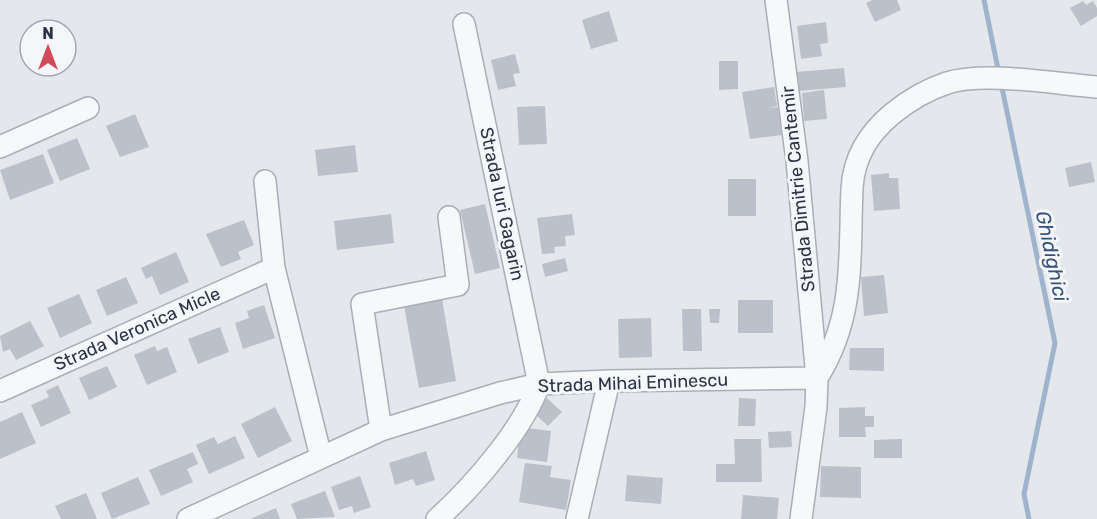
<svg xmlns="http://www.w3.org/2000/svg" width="1097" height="519" font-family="Rubik,sans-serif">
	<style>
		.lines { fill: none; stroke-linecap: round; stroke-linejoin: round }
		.stream { stroke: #9fb4cc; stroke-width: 5 }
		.building { fill: #bbc0ca }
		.minor-casing { stroke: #a9aeb7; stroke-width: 24 }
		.minor { stroke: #f7f8fa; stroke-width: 21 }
		.labels { text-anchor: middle; stroke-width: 6; stroke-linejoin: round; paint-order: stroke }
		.street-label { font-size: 18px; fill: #2b3445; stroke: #f4f6f9 }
		.water-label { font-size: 20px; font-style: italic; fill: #34527a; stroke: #f4f6f9 }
	</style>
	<rect width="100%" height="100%" fill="#e4e7ec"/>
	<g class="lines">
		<!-- stream -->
		<path class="stream" d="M984 0 999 74
			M1001 83 1055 343 1024 494 1029 519"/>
	</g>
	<!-- building -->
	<path class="building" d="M872 0H897L901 10 875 22 866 3Z
		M1083 1 1086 5 1093 1 1097 8V16L1081 26 1070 8Z
		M609 11 618 41 591 49 582 20Z
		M826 22 828 43 820 44 822 56 801 59 797 26Z
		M515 54 520 73 513 74 516 86 498 90 491 60Z
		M719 61H738V89L719 90Z
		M844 68 846 87 798 91 796 72Z
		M774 87 777 106 769 108 778 107 782 135 750 139 742 92Z
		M824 90 827 119 804 121 802 93Z
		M545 106 547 144 519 145 517 107Z
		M135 114 149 147 120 157 106 126Z
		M77 138 90 169 60 181 47 150Z
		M355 145 358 172 318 176 315 150Z
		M43 154 54 183 10 200 0 170Z
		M1091 162 1095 182 1069 187 1065 168Z
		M889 173V178H898L900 209 874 211 871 175Z
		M728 179H756V216H728Z
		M485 204 500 268 475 274 460 210Z
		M391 214 394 243 337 250 334 221Z
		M572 214 575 235 565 236 566 246 554 247 555 253 542 254 537 218Z
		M244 220 254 245 238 252 241 259 221 267 206 234Z
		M176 252 189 282 160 295 152 276 146 279 141 268Z
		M565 258 568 271 545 277 542 264Z
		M884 275 888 313 864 316 861 277Z
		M126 277 138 303 107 316 96 290Z
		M79 294 92 323 60 338 47 308Z
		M442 299 456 381 419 388 404 306Z
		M738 300H773V333H738Z
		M264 305 275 338 243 349 235 323 249 318 247 311Z
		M682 309H701L702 351H683Z
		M709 309H720L719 323H710Z
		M651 318 652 357 619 358 618 319Z
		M30 321 44 346 16 360 10 349 3 352 0 336Z
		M220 327 229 352 198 364 188 339Z
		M155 346 157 351 167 347 177 372 147 385 134 355Z
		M850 348H884V371L849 370Z
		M107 366 117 387 89 400 79 378Z
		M58 385 71 413 41 427 31 405 49 397 46 391Z
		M547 398 562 412 548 426 534 413Z
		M739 398 756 399 755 426H738Z
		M275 407 292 441 258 458 241 424Z
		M865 407V416H874V427H865L866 437H839V408Z
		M22 412 36 443 0 459V422Z
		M520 427 551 431 547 462 517 458Z
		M791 431 792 447 769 448 768 432Z
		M235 436 245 458 209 474 196 445 214 437 218 444Z
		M734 439H761L762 482H716V464H735Z
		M902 439V458H874V440Z
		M426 451 435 480 416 486 413 479 395 485 389 463Z
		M193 452 198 464 187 469 193 482 161 496 149 470Z
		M525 463 552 466 550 477 571 480 566 510 519 502Z
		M821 466 861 467V498L820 497Z
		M627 475 663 478 661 504 625 501Z
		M360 476 371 507 354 513 352 506 339 510 331 487Z
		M138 477 150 504 112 519 101 493Z
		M325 491 335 517 297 519 291 504Z
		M86 493 97 519H61L55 506Z
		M743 495 779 498 777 519H741Z
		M276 508 280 519H250Z"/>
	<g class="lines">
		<!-- minor casing -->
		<g class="minor-casing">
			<path id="minor" d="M776 0 797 161 817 378 816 407 801 519
				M0 147 88 108
				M265 181 274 268 321 457
				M817 378C856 316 849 257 852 188 854 157 868 134 892 114 908 101 926 90 947 83 984 71 1057 84 1097 87
				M0 391 274 268
				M381 430 362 304 458 285 449 217
				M188 519 381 430 500 393 539 384 609 381 817 378
				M437 519C472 488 524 428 539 384L464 24
				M577 519 609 381"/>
		</g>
		<!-- minor -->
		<use href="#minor" class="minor"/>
	</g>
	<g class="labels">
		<!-- street labels -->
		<g class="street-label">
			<text transform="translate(798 189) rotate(-96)" y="6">Strada Dimitrie Cantemir</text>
			<text transform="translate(502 204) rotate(78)" y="6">Strada Iuri Gagarin</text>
			<text transform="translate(137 329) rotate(-24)" y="6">Strada Veronica Micle</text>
			<text transform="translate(633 383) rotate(-2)" y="6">Strada Mihai Eminescu</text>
		</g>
		<!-- water labels -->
		<g class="water-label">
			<text transform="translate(1052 256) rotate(78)" y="7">Ghidighici</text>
		</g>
	</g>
	<!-- north arrow -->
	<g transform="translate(48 48)"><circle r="28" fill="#f4f6f9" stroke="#a4a8b1" stroke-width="1.5"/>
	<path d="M0-4.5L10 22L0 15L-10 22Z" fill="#d1495b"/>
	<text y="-9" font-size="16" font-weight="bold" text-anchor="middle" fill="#2b3445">N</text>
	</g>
</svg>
